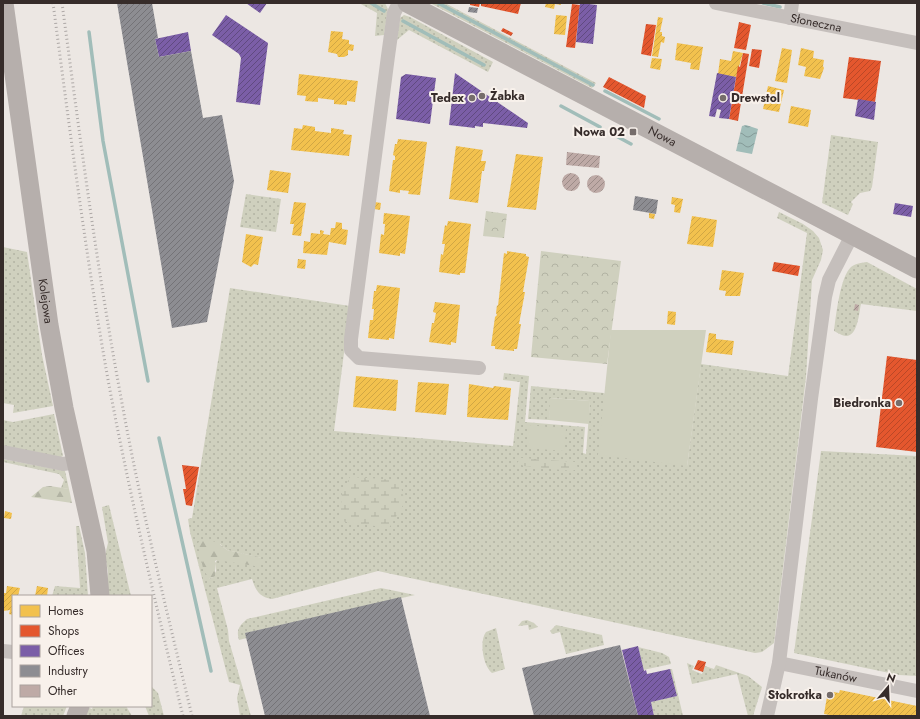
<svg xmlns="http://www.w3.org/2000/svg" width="920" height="719" font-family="Jost,sans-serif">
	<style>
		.grass { fill: url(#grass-dots); fill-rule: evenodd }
		.forest { fill: url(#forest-firs) }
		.wetland { fill: url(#wetland-marsh) }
		.park { fill: url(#park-crowns) }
		.pitch { fill: #cfd0be }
		.water { fill: url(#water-waves) }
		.homes { fill: url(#homes-hatch) }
		.shops { fill: url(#shops-hatch) }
		.offices { fill: url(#offices-hatch) }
		.industry { fill: url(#industry-hatch) }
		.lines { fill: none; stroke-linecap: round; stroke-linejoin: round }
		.stream { stroke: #a1bdb9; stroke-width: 3.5 }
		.building { fill: url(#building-hatch) }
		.street { stroke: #c5bfbc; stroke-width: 14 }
		.secondary { stroke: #b6afac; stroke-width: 19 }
		.rail { stroke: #ada8a6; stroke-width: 3; stroke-dasharray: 1 3; stroke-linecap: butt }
		.poi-dot { fill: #766d6b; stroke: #f8f1eb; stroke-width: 1.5 }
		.labels { text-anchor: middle; stroke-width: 4; stroke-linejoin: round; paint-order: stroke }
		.street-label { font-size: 12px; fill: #362c2a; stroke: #f8f1eb }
		.poi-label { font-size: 12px; font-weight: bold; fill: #362c2a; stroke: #f8f1eb; text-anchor: end }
	</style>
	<defs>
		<pattern id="grass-dots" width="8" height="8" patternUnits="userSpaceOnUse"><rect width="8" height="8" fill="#cfd0be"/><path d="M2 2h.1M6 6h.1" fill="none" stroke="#b2b3a3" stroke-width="1.8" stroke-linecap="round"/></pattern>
		<pattern id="forest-firs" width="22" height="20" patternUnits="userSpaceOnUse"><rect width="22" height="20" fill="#cfd0be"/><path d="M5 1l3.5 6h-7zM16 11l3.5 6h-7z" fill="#b2b3a3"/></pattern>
		<pattern id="wetland-marsh" width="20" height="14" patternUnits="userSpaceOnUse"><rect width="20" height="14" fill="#cfd0be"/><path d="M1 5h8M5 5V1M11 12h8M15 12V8" fill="none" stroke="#b2b3a3"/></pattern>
		<pattern id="park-crowns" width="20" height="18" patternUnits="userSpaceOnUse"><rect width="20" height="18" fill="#cfd0be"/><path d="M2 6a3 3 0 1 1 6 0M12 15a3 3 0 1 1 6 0" fill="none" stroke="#b2b3a3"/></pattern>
		<pattern id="water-waves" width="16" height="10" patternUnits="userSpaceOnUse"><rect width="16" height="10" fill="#a1bdb9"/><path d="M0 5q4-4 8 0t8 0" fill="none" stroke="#849a97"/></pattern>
		<pattern id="homes-hatch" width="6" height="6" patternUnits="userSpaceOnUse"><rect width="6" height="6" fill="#f2c14e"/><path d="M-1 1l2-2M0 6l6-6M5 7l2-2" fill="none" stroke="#d0a644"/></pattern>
		<pattern id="shops-hatch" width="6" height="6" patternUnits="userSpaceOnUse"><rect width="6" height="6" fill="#e4572e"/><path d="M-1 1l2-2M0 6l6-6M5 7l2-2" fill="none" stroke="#ba4827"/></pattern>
		<pattern id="offices-hatch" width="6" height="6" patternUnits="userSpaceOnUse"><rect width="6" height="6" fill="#7b5ea7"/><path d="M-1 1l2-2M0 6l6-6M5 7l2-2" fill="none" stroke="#604a80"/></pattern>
		<pattern id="industry-hatch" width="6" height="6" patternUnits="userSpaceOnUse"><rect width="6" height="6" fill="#8d8d92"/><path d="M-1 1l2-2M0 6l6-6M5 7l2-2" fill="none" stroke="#747377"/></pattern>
		<pattern id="building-hatch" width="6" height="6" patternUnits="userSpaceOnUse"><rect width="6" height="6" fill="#beaaa6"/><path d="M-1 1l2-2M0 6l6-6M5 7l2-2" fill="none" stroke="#9b8b87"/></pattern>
	</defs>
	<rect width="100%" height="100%" fill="#ece7e3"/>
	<!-- grass -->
	<path class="grass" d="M359 3H385L388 9 384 35 375 36 377 13Z
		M430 3H445L596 83 592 88Z
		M404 15 410 17 493 62 488 72 409 30 397 40 400 18Z
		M831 135 878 142 872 187 870 191 860 193 851 202 853 204 848 215 822 203Z
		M246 194 281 199 276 232 240 227Z
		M779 212 803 224 813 231 819 238 823 250 821 260 812 280 806 377 774 643 762 652 755 653 378 571 272 599C259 597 256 591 252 579L217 588 228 630 229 641 251 716H240L237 698 240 685 229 682 190 532 188 519 192 518 230 288 350 306 334 431 513 446 520 382 503 380 504 373 529 376 525 422 585 427 583 453 586 454 590 401 551 398 549 420 528 419 531 386 604 393 687 466 701 364 788 376 807 233 777 218ZM220 544 227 550 261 558 217 560 215 563 216 571 213 577 209 579Z
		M3 247 27 252 42 355 53 406 13 413 14 405 3 403Z
		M867 262 917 289V311L861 304C859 312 858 336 846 336 843 336 838 333 834 331 836 316 840 277 851 267 856 263 861 263 867 262Z
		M54 414 63 456 59 458 3 446V420L13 422Z
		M821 451 917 456V676L899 675 794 653Z
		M3 459 65 471 69 489 61 488 64 480 59 474 3 462Z
		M109 505 131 596H106L108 572 105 555 108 543 102 507Z
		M76 526H79L85 553 88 596H52L55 586 80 588Z
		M381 588 415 595 246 633 247 638 239 640C236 630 239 626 247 619Z
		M527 620 534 623 538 627 529 630 528 625 518 626 522 621Z
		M556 625 602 635 604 645 566 654 560 632 552 634 550 631Z
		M496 628 505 669 492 673C483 666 479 641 486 632Z
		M638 647 662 653 669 657 671 664 643 670Z
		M687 663 694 666 692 670 702 674 705 666 714 669 716 665 748 676 762 687 753 716H748L737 674 692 684Z
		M670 669H672L683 716H654L651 702 676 696Z
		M151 683 152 687 158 693 164 716H149L145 706H151Z
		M24 706H67L63 716H21Z
		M93 706H126L132 716H84L87 707 92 709Z"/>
	<!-- forest -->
	<path class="forest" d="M50 486 69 489 72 503 31 497 43 487Z
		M201 539 217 542 227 550 258 557 261 558V564L255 566 217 560 215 561V576L209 579 203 568 198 546V543Z"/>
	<!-- wetland -->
	<path class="wetland" d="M521 458 576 462 578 469 572 471 524 466 517 463Z
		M350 477 399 480 405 502 389 528 340 521 342 492Z"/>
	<!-- park -->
	<path class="park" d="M486 211 507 214 504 238 483 236Z
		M541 251 621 261 607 364 531 357Z"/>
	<!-- pitch -->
	<path class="pitch" d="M611 330H706L687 466 598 455Z
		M550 398 590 401 589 424 549 420Z
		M529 425 566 429 564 451 527 448Z"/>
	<!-- water -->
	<path class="water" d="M746 125 758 129 752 154 736 151 742 126Z"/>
	<!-- homes -->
	<path class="homes" d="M546 3H561V5L555 4 554 9 545 7Z
		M556 15 567 16 565 35 554 34Z
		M658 17 663 18 660 32H662V36L665 37 664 43 661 42 658 57 652 56Z
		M331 31 343 32 342 39 349 40V44L354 45 353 51 348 50V55L344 57H338L337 54 328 52Z
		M677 43 703 47 699 70 690 69 691 63 675 60Z
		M782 48 792 50 787 83 775 81Z
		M801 48 814 51 813 58 824 60 823 66 824 68 820 79 804 76 806 67 798 65Z
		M733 51 743 53 736 77 718 74 720 59 731 61Z
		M652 58 662 59 660 70 650 68Z
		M299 74 358 81 355 102 347 101V105L334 104V100L318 98V102L305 101 306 96 297 95Z
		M768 86 784 90 779 112 763 109Z
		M791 106 811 110 808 127 788 123Z
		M303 125 315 127V131L331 133V128L344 130 343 134 352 135 349 156 291 150 294 128 302 129Z
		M398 139 427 142 420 195 408 194 409 191 400 190V193L389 191 393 160H395V156L393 155 395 144H397Z
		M456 146 483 150 481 161H486L484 171H482L478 203 449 199Z
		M516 154 543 157 536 210 507 207Z
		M270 170 291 173 288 193 267 190Z
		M672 197 683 199 680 213 674 212 675 205 671 204Z
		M294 202 306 203 301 236 292 235 294 224H290Z
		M375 202 381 203 380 210 374 209Z
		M384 213 410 216 405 254 400 253V256L379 253 381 234 384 235 385 224H383Z
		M649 213 655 214 654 219 649 218Z
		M692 216 717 220 713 247 687 244Z
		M448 221 471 224 465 273H460V275L439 272 441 254 443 255 445 244H442L445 225 447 226Z
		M336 222 342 223V229L348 230 346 245 329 242 327 255 303 253 304 241 310 242 311 233 320 234V230L324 231 323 234 330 235 331 228H335Z
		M246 234 263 237 258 265 254 264 251 267 242 262Z
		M507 251 526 254V256L529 257 523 292H525L519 324H521L517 349H514V351L495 349V346H491L495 317 497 315 496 313 497 305 498 306 504 253 507 254Z
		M298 259 306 260 305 269 297 268Z
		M722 270 744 273 740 296H725L726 291 719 290Z
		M377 285 400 288 394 339 389 338V340L368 338 370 320H373L374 309H372L374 291H376Z
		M435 302 460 305 456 343 451 342V345L429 342 432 323H434L436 313 433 312Z
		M668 311 676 312 675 325 667 324Z
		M709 333 716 334V339L734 341 732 355 706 352Z
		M356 376 398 380 396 411 353 407Z
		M418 382 449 384 446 415 415 412Z
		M469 384 493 388 494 386 511 388 508 420 467 417Z
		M5 511 12 513 11 519 4 518Z
		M7 586 20 588 18 596H13V615L9 614 10 610 3 611V593H6Z
		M37 586 48 588 47 596H35Z
		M840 690 917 706V716H835L824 714 828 691 839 693Z"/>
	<!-- shops -->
	<path class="shops" d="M470 3H480L479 7 470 5Z
		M481 3H521L518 14 481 6Z
		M572 4 580 5 575 48 566 47Z
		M739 22 751 25 746 50 734 48Z
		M646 24 656 25 651 56 641 54Z
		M503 28 513 33 511 36 501 31Z
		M752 49 762 50 759 68 749 66Z
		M743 53 749 54 738 121 729 119 738 66 740 67Z
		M849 57 881 61 875 102 843 98Z
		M609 77 646 96 644 108 603 87Z
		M774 262 800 266 798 276 772 271Z
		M887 356 917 360V452L876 447Z
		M182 465 199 467 192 506 186 505 183 489H186Z
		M698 660 706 662 703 672 694 669Z"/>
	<!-- offices -->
	<path class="offices" d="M246 3H267L260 13Z
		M580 3 597 5 593 44 576 42Z
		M226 15 268 43 260 105 236 102 241 58 239 54 212 35Z
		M188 32 191 51 159 57 155 39Z
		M455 73 528 123 527 128 483 123V127L475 126V128L449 125Z
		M717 73 736 77 729 119 719 118 721 110 717 109 715 117 709 116Z
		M406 74 436 78 430 124 396 119 401 77Z
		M858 99 876 102 874 120 855 116Z
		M895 203 913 206 911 217 893 214Z
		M638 646 644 671 646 670 647 674 670 669 677 696 651 702 654 716H638L622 650Z"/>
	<!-- industry -->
	<path class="industry" d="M117 3H152L158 38 155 39 159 57 191 51 203 118 222 115 234 181 207 322 172 328Z
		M469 7 478 8 477 13 468 12Z
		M635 196 658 200 656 214 633 210Z
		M401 597 430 716H265L245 633Z
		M620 645 638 716H534L522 668Z"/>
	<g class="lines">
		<!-- stream -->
		<path class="stream" d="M371 3 384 11
			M438 3 593 85
			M763 3 780 7
			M403 21 484 65
			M89 32 103 141 148 381
			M605 91 659 119
			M561 106 600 127
			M618 137 631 144
			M159 438 211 671"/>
	</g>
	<!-- building -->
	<path class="building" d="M567 152 600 156 599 168 566 165Z
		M562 182a9 9 0 1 1 18 0a9 9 0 1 1-18 0Z
		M587 184a9 9 0 1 1 18 0a9 9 0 1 1-18 0Z
		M855 304 859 305 858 311 854 310Z"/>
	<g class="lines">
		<!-- street -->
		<g class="street">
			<path d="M399 3 394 13 388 56 351 339V350L359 358 479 368"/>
			<path id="s1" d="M716 3 917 43"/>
			<path d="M790 18 792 3"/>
			<path d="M3 452 63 464 77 462"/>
			<path d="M3 651 13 652"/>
			<path id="s2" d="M779 663 917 691"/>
			<path d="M767 716 779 663 811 399 825 297 829 280 852 235"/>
		</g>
		<!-- secondary -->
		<g class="secondary">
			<path id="s3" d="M4 3 49 325 64 408 96 551 100 596"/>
			<path id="s4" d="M407 3 917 269"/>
			<path d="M76 716 80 706"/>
		</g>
		<!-- rail -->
		<path class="rail" d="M53 3C70 131 86 258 109 385 130 496 156 606 183 716
			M62 3C80 137 97 270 122 403 141 508 167 612 192 716"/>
	</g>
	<!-- markers -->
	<g class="poi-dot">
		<circle cx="482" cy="96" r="4"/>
		<circle cx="472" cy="98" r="4"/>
		<circle cx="723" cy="98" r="4"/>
		<rect x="629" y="128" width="8" height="8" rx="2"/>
		<circle cx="899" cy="403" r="4"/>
		<circle cx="830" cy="695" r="4"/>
	</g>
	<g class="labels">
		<!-- street labels -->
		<g class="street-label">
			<text dy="4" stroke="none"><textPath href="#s1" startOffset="102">Słoneczna</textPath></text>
			<text dy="4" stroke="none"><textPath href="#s4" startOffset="288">Nowa</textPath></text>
			<text dy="4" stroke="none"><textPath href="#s3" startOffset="301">Kolejowa</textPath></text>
			<text dy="4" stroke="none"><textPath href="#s2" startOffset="58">Tukanów</textPath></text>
		</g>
		<!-- poi labels -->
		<g class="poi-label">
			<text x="490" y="100" text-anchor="start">Żabka</text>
			<text x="464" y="102">Tedex</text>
			<text x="731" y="102" text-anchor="start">Drewstol</text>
			<text x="625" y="136">Nowa 02</text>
			<text x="891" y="407">Biedronka</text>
			<text x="822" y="699">Stokrotka</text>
		</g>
	</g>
	<!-- border -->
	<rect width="920" height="719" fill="none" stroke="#362c2a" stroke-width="8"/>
	<!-- legend -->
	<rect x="12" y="595" width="140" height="112" fill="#f8f1eb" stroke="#aaa29e"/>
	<rect x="20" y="605" width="20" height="12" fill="#f2c14e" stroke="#aaa29e"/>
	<text x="48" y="615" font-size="12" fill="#362c2a">Homes</text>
	<rect x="20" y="625" width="20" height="12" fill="#e4572e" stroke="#aaa29e"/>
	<text x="48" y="635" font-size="12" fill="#362c2a">Shops</text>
	<rect x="20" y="645" width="20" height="12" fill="#7b5ea7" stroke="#aaa29e"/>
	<text x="48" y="655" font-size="12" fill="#362c2a">Offices</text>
	<rect x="20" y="665" width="20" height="12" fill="#8d8d92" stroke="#aaa29e"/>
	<text x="48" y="675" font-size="12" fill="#362c2a">Industry</text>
	<rect x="20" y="685" width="20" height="12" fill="#beaaa6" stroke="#aaa29e"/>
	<text x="48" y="695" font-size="12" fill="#362c2a">Other</text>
	<!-- north arrow -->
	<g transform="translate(888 687) rotate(19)" stroke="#f8f1eb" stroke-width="3" paint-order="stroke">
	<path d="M0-3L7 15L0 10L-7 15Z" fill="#362c2a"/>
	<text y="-6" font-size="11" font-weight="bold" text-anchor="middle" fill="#362c2a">N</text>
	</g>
</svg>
